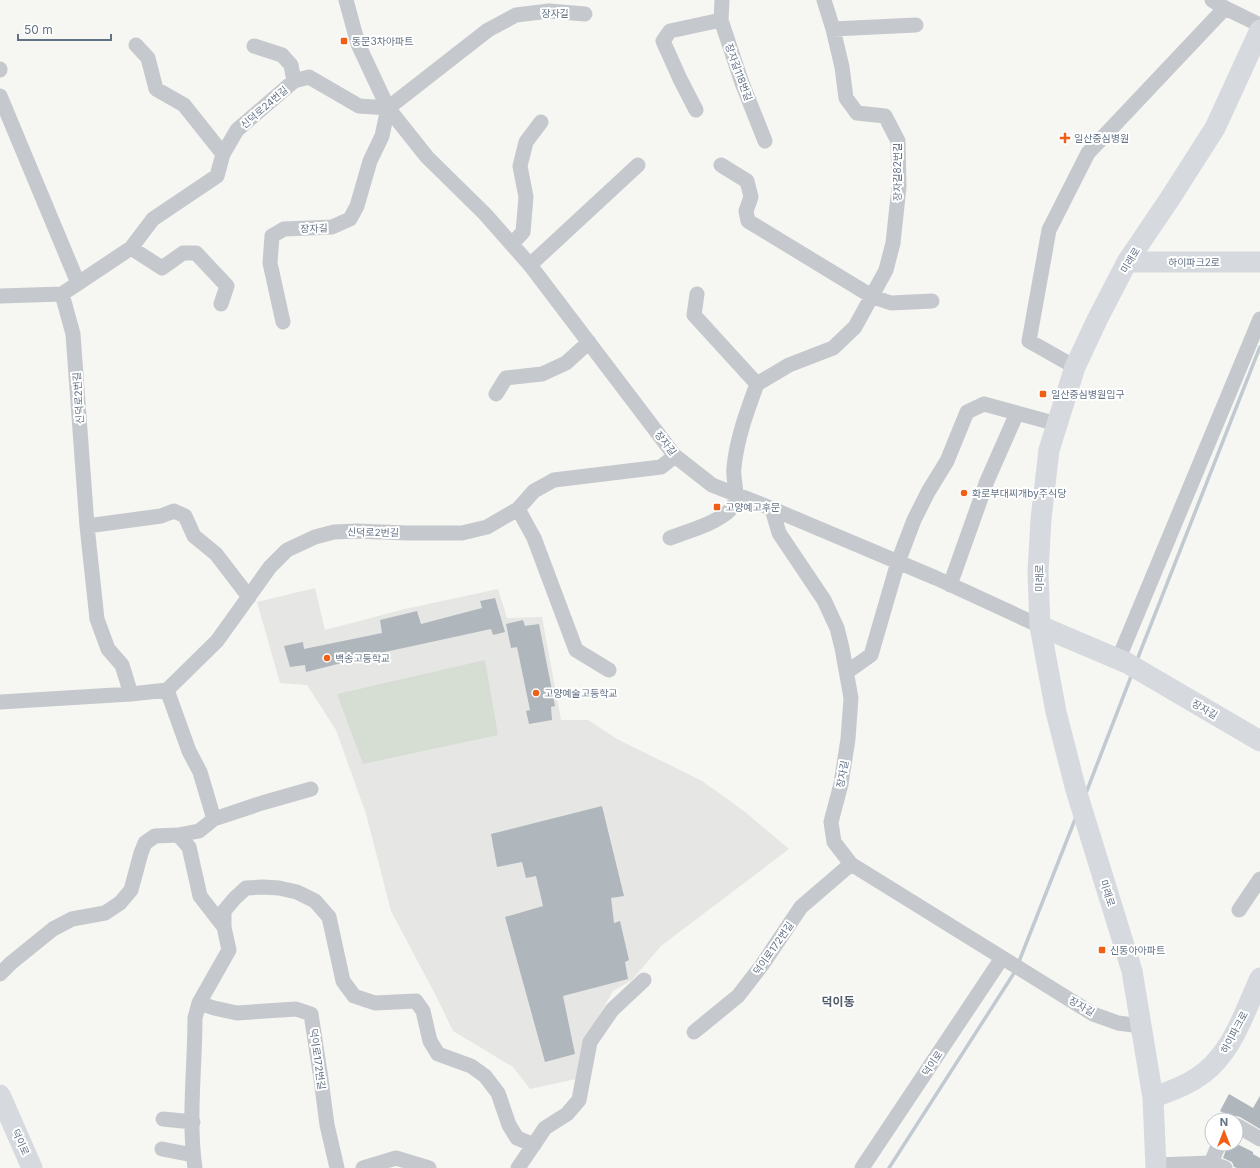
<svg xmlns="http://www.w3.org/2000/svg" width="1260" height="1168" font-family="Inter,'Noto Sans KR',sans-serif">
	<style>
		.built { fill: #e6e7e5 }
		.green { fill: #d6ded3 }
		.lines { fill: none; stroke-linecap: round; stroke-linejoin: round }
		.stream { stroke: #c1cad0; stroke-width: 3.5 }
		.building { fill: #afb6bc }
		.street { stroke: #c5c8cc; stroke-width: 15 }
		.secondary { stroke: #d6dadf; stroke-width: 21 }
		.poi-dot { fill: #f15f17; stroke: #fff; stroke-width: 1.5 }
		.labels { text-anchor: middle; stroke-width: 4; stroke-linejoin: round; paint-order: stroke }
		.street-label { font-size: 10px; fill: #627285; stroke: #fff }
		.poi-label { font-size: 10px; fill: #627285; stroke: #fff; text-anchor: start }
		.quarter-label { font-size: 12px; font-weight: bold; fill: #515c6a; stroke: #fff }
	</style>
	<rect width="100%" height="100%" fill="#f6f6f2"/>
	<!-- built -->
	<path class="built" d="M315 588 325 630 405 609 498 589 507 618 542 617 561 720H588L617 739 702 781 744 811 789 849 661 946 632 980 613 991 584 1042 576 1079 530 1089 513 1067 453 1031 436 996 391 911 366 814 336 730 307 685 280 683 257 602Z"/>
	<!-- green -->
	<path class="green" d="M485 660 498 735 363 764 337 694Z"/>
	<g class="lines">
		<!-- stream -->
		<path class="stream" d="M1137 660 1260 347
			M1086 793 1132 674
			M1018 964 1076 817
			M889 1168 1016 970"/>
	</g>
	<!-- building -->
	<path class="building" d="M495 598 505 632 493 635 491 629 385 652 306 672 305 665 290 667 284 646 303 642 304 649 382 633 380 620 417 611 421 624 482 608 480 601Z
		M523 620 525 626 539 624 555 706 551 707 552 720 529 724 526 711 530 710 517 647 511 648 506 624Z
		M602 806 624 896 611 898 614 923 620 921 629 960 625 962 628 979 563 996 575 1054 545 1062 505 917 543 906 536 876 526 878 522 862 497 867 491 834Z
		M1229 1094 1253 1108 1260 1096V1129L1240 1117 1236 1116 1231 1117 1220 1111Z
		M1228 1144H1237L1253 1152V1154L1260 1158V1168H1237L1234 1167 1232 1162 1223 1158Z"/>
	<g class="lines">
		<!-- street -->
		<path class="street" d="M346 0 358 44 388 108 427 157 485 214 530 265 675 456 712 485 763 505 936 578 1040 626
			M722 0 721 20 742 83 765 141
			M1212 0 1225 8 1260 25
			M833 29 916 25
			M136 45 148 58 156 89 184 105 223 154
			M254 46 282 55 291 65 294 81
			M0 70V69
			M0 96 78 283
			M696 110 680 79 663 41 670 31 721 20
			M721 165 747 181 751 197 746 211 748 221 873 297 891 303 932 301
			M512 244 523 232 526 197 520 166 526 142 541 122
			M131 248 162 268 183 253H196L227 286 221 304
			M530 265 638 165
			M62 294 73 334 87 526 97 619 108 649 122 665 131 694
			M697 294 694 315 757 384
			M0 296 62 294 131 248 153 219 217 176 223 154 237 130 294 81 309 77 359 106 388 108
			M283 322 270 263 272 236 284 229 332 227 350 219 357 206 370 161 382 136 388 108 488 30 516 15 549 11 585 14
			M1075 367 1029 341 1049 230 1088 153 1225 8
			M496 394 506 378 542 374 566 363 589 342
			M518 509 534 538 576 650 609 670
			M772 509 779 533 824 600 837 628 842 648 851 698 848 739 841 784 831 822 834 842 851 864 1093 1014 1118 1023 1141 1026
			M87 526 161 516 174 511 185 516 194 536 216 554 249 597
			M670 538C688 531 718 523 731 509 741 496 732 481 734 467 737 438 747 411 757 384L789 365 833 348 855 327 886 270 893 243 899 187 898 141 885 116 857 113 846 98 842 67 833 29 824 0
			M950 585 987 481 1017 413
			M1118 660 1260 319
			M847 672 871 655 898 562 914 520 928 492 947 461 967 412 984 404 1057 424
			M167 690 189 751 200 772 214 819
			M0 702 131 694 167 690 217 641 270 567 287 550 315 537 334 532 356 531 408 533H462L487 527 518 509 534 491 554 480 661 467 675 456
			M178 835 199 831 214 819 262 803 311 789
			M1239 910 1260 879
			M224 927V911L235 898 246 888 263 887 279 888 297 892 315 901 329 917 343 981 354 996 375 1003 416 1001 423 1011 430 1041 438 1054 471 1066 485 1076 498 1093 509 1125 517 1138 534 1145
			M0 974 11 963 53 929 72 919 105 913 120 903 131 890 141 853 145 843 155 836 178 835 189 847 200 896 224 927 229 950 199 1003 195 1018C195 1067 188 1120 195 1168
			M199 1003 214 1008 237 1013 296 1009 311 1014 321 1079 327 1125 337 1168
			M694 1032 738 996 762 965 801 907 851 864
			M163 1119 193 1122
			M1236 1125 1260 1139
			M162 1149 193 1155
			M1211 1163 1219 1144
			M1156 1165 1211 1163 1225 1168
			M363 1168 396 1158 429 1168
			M518 1168 545 1128 567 1114 579 1100 590 1042 612 1010 644 980
			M862 1168 1002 958"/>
		<!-- secondary -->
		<path class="secondary" d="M1127 262H1260
			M1040 626 1127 663 1260 741
			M0 1095 32 1168
			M1153 1098C1167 1092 1183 1087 1195 1079 1231 1058 1244 1013 1260 978
			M1156 1168 1153 1098 1132 971 1076 790 1056 712 1040 626 1038 572 1041 519 1049 450 1075 367 1097 320 1127 262 1169 200 1215 128 1260 30"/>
	</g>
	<!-- markers -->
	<g class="poi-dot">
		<rect x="340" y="37" width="8" height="8" rx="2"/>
		<path d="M1063 132h4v4h4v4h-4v4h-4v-4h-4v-4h4z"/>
		<rect x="1039" y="390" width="8" height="8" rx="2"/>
		<circle cx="964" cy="493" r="4"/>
		<rect x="713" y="503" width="8" height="8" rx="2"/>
		<circle cx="327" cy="658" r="4"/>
		<circle cx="536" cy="693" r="4"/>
		<rect x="1098" y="946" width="8" height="8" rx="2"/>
	</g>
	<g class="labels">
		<!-- street labels -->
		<g class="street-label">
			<text x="555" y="17">장자길</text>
			<text transform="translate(739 72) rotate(70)" y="4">장자길118번길</text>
			<text transform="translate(264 107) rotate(-41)" y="4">신덕로24번길</text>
			<text transform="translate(897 172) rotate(-90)" y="4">장자길82번길</text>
			<text transform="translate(314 228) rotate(-2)" y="4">장자길</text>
			<text transform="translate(1130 260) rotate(-59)" y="4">미래로</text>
			<text x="1194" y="266">하이파크2로</text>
			<text transform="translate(78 398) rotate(-94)" y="4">신덕로2번길</text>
			<text transform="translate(666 443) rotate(52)" y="4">장자길</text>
			<text transform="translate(373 532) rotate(1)" y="4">신덕로2번길</text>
			<text transform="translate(1039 578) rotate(-90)" y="4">미래로</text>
			<text transform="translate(1205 709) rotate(30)" y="4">장자길</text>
			<text transform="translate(842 774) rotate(-80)" y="4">장자길</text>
			<text transform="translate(1108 893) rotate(72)" y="4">미래로</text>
			<text transform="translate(773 948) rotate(-55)" y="4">덕이로172번길</text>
			<text transform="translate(1082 1006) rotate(30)" y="4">장자길</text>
			<text transform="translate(1234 1032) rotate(-62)" y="4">하이파크로</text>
			<text transform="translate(318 1059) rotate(82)" y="4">덕이로172번길</text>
			<text transform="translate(932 1063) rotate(-56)" y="4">덕이로</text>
			<text transform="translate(21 1142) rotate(66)" y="4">덕이로</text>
		</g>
		<!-- poi labels -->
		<g class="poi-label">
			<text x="352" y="45">동문3차아파트</text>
			<text x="1074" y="142">일산중심병원</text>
			<text x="1051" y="398">일산중심병원입구</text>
			<text x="972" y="497">화로부대찌개by주식당</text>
			<text x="725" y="511">고양예고후문</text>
			<text x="335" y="662">백송고등학교</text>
			<text x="544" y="697">고양예술고등학교</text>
			<text x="1110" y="954">신동아아파트</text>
		</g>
		<!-- quarter labels -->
		<g class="quarter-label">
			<text x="838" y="1006">덕이동</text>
		</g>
	</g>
	<!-- north arrow -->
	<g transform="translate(1224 1132)"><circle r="19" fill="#ffffff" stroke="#c0c7ce"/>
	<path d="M0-3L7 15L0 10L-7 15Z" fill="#f15f17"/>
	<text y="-6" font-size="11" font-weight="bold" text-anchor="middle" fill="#627285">N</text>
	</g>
	<!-- scale -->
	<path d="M18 34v6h93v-6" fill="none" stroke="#627285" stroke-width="2"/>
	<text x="24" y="34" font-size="12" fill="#627285" stroke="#ffffff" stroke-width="3" paint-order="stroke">50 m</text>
</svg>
